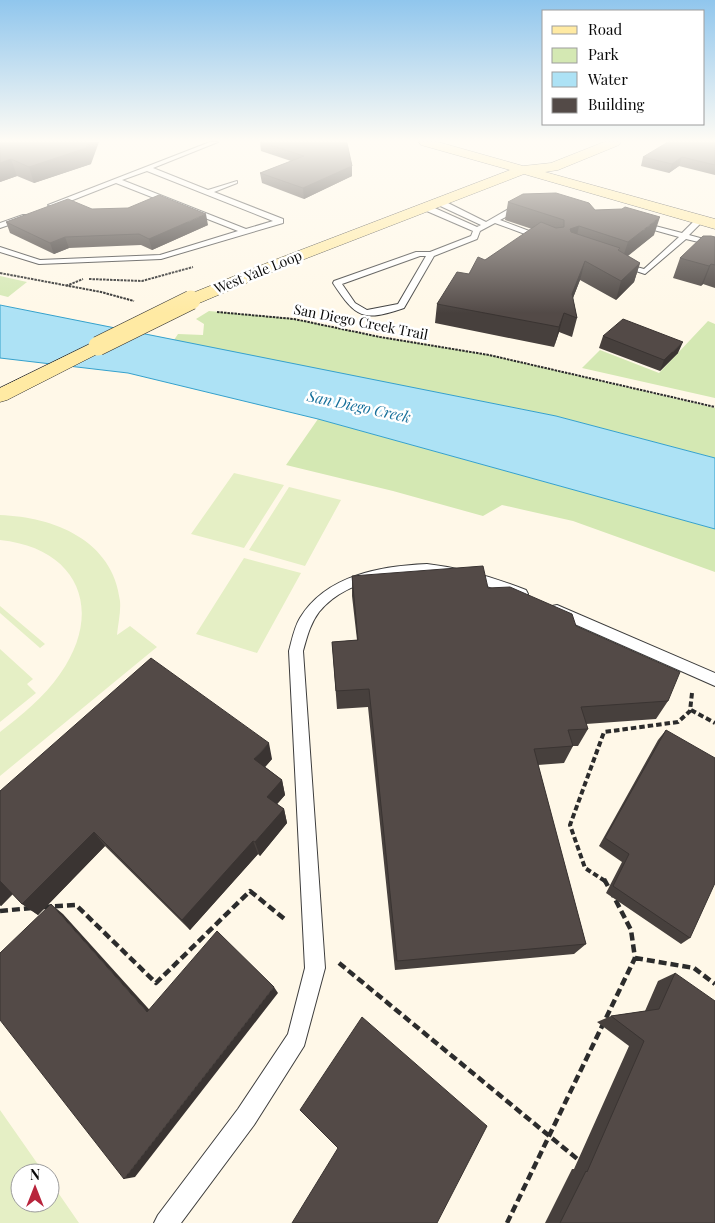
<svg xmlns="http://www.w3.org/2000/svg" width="715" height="1223" font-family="'Playfair Display',serif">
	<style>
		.green { fill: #d4e8b3 }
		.pitch { fill: #e5efc5 }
		.water { fill: #ade2f5; stroke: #35a1cc }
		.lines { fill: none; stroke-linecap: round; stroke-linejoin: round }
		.lane-casing { stroke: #3d3d3d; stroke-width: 2 }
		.secondary-casing { stroke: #2c2c2c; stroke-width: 1 }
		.path-far2 { stroke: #2c2c2c; stroke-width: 2; stroke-dasharray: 2.5 1; stroke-linecap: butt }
		.path-far1 { stroke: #2c2c2c; stroke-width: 4; stroke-dasharray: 5.5 3; stroke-linecap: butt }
		.path { stroke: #2c2c2c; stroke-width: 4.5; stroke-dasharray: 8 4; stroke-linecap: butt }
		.lane { fill: #fff; fill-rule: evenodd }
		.secondary { fill: #ffeaa3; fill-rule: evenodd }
		.secondary-bridge-casing { stroke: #2c2c2c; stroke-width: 20; stroke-linecap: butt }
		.secondary-bridge { stroke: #ffeaa3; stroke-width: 19 }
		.wall { fill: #47403d }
		.shaded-wall { fill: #3a3432 }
		.building { fill: #534a47; stroke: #3a3432 }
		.labels { text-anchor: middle; stroke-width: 5; stroke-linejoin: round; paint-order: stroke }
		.far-street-label { font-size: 14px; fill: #0a0a0a; stroke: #fff }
		.far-water-label { font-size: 15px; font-style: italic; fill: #166f9a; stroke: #fff }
	</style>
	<rect width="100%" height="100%" fill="#fff8e8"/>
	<!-- green -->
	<path class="green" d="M0 276 27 282 8 297 0 295Z
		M209 311 294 319 380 337 489 355 715 408V458L556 416 174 340 178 334 203 335 204 324 196 319Z
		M708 321 715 324V398L582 368 600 350 659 373Z
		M318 419 715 529V572L573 521 502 505 483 516 393 491 286 465Z"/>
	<!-- pitch -->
	<path class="pitch" d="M234 473 284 485 244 548 191 534Z
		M289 487 341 500 305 566 249 550Z
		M0 515C54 517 113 540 120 601 121 612 118 624 117 635L130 626 157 647 0 776V732C22 715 44 697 60 674 105 610 78 548 0 540Z
		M244 558 301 573 257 653 196 634Z
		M0 606 45 644 40 648 0 613Z
		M0 649 33 679 27 684 36 693 0 722Z
		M0 1110 44 1173H20V1203H50V1181L79 1223H0Z"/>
	<!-- water -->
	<path class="water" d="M0 305 556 416 715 458V529L318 419 128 373 0 358Z"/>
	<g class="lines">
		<!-- lane casing -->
		<g class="lane-casing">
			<path id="lane" d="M210 142H218L153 168 208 190 237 181V183L214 192 283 219V223L161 259 39 264 0 252V247L40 260 160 255 238 231 116 183 55 207 48 205ZM147 171 273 221 246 229 122 180Z
				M436 200H442L486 222 519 203H525V207L500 220 548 238 541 240 495 223 480 231 477 239 434 256 404 308C363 322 356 318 333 283L334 281 416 252H430L471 236 473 231 422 209V205H428L477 227 481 225 436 204ZM420 256H426L398 304 367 310 355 303 342 284Z
				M23 215H26V219L0 228V223Z
				M697 218 704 220 689 235 715 242V246L686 239 645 274 618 265 622 263 644 269 679 237 636 225V221L682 233Z
				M427 564C462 568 493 577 526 590L528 594 526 598 521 599C503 593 486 584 467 580 422 569 350 573 319 612 310 624 307 637 303 651L325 968 304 1046 254 1125 181 1223H154L158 1215 238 1109 288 1034 305 968 289 651C292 640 294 628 300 618 326 575 381 566 427 564Z
				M557 605 715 673V686L552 614 550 610 552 606Z"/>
		</g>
		<!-- secondary casing -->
		<g class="secondary-casing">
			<path id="secondary" d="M419 142H438L523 166 551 163 604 142H621L619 145 558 170 545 172 715 219V229L524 174 284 267 197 304 191 305 185 304 182 300 185 296 272 261 510 170 421 145Z
				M98 340 105 342 108 346 105 350 7 400 0 402V388Z"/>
		</g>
		<!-- path-far2 -->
		<path class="path-far2" d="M0 273 101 292 134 301
			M89 279 142 281 193 267
			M66 286 83 279
			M217 312 294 319 380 337 489 355 715 407"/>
		<!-- path-far1 -->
		<path class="path-far1" d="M691 710 715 723
			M605 881 585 868 570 825 604 732 678 722 690 711 692 693"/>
		<!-- path -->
		<path class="path" d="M604 879 610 890
			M43 907 76 905 156 983 250 891 287 921
			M0 911 32 908
			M635 958 694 968 715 984
			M339 963 581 1162
			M507 1223 635 958 631 930 613 895"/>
		<!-- lane -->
		<use href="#lane" class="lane"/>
		<!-- secondary -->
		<use href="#secondary" class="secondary"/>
		<!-- secondary-bridge casing -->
		<g class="secondary-bridge-casing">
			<path id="secondary-bridge" d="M98 346 191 300"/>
		</g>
		<!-- secondary-bridge -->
		<use href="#secondary-bridge" class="secondary-bridge"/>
	</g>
	<!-- wall -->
	<path class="wall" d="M0 142 91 164 34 183 17 176 0 182Z
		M260 142H343L352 176 304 199 262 183 260 173 291 161 261 151Z
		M715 142V175L679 166 669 173 641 166 643 157Z
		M508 202 595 210 654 235 628 256 640 263 634 282 616 300 580 280 573 298 577 318 572 337 559 332 554 347 435 323 437 304 469 274 485 260 532 229 505 220Z
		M92 209 208 225 152 250 141 245 69 248 54 254 10 233 6 222Z
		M715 237V288L703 284 701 286 673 278 680 258Z
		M603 336 678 353 660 371 599 348Z
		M352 576 488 588 576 626 668 701 656 719 586 724 588 729 578 746H573L564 763 538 765 586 944 574 954 395 970 368 707 337 709 332 642 357 640 352 596Z
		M666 730 690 938 681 944 606 893 622 862 599 846 658 740Z
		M272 759 265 767 282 780 285 795 277 804 284 809 287 823 260 856 258 854 190 930 105 846 38 915 22 904 13 894 1 906 0 905V791Z
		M675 973 715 1223H545L572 1169H574L629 1046 597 1022 611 1016 645 1011 658 981Z"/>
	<!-- shaded-wall -->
	<path class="shaded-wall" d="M89 142H99L91 164 34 183 29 167Z
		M682 157 679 166 669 173 672 164Z
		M11 159 17 176 0 182V163Z
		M352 166V176L304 199 303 188Z
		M206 214 208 225 152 250 149 239Z
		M660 217 654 235 622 260 628 242Z
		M579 226 575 244 570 229Z
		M65 237 69 248 54 254 50 243Z
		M585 261 580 280 567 313 572 294Z
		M640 263 634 282 616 300 621 281Z
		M711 264 703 284 701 286 709 266Z
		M564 313 559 332 554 347 559 327Z
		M683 342 678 353 660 371 664 360Z
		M269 743 272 759 258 775 254 759Z
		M282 780 285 795 271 811 267 797Z
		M284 809 287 823 260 856 255 842Z
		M94 832 105 846 38 915 22 904Z
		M253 841 258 854 190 930 182 920Z
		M0 880 15 891 1 906 0 905Z
		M51 904 63 914 156 1017 147 1012Z
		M274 987 278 993 135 1177 124 1179Z"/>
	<!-- building -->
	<path class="building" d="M0 142H89L86 148 29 167 11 159 0 163Z
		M261 142H343L347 143 352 166 303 188 260 173 304 156Z
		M668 142H715V165L682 157 672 164 643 157Z
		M556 193 589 203 595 210 622 209 625 207 660 217 628 242 579 226 570 229 571 232 620 248 618 250 640 263 621 281 585 261 572 294 577 318 564 313 559 327 437 304 457 272 469 274 478 257 485 260 541 222 556 228 564 227V220L508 202 523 194Z
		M159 195 206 214 149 239 139 234 65 237 50 243 6 222 68 199 92 209 128 208Z
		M703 236H711L715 237V265L711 264 709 266 680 258Z
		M623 319 683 342 664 360 603 336Z
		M483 566 488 588 510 587 572 614 576 626 680 672 668 701 581 707 588 729 568 730 573 746 534 749 586 944 397 961 369 689 336 691 332 642 358 640 352 576Z
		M151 658 269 743 254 759 282 780 267 797 284 809 255 842 253 841 182 920 94 832 22 904 0 881V791Z
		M666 730 715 758V883L690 938 613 886 629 854 605 838Z
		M51 904 147 1012 217 931 274 987 124 1179 0 1020V953Z
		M675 973 715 1001V1223H560L586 1171 587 1172 644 1041 611 1016 659 1009Z
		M362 1017 487 1126 437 1223H292L338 1148 300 1110Z"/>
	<!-- sky -->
	<linearGradient id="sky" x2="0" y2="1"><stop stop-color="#90c6ed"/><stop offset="0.45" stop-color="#fffcf5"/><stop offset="1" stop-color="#fffcf5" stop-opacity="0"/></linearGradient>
	<rect width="715" height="313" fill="url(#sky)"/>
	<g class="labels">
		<!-- far-street labels -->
		<g class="far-street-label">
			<text transform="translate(258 272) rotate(-22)" y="5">West Yale Loop</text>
			<text transform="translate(361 322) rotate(11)" y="5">San Diego Creek Trail</text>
		</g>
		<!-- far-water labels -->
		<g class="far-water-label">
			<text transform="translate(359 407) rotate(12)" y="5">San Diego Creek</text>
		</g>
	</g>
	<!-- legend -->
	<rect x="542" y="10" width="162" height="115" fill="#ffffff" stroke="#9d9d9d"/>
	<rect x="552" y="26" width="25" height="8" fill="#ffeaa3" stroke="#9d9d9d"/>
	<text x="588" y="35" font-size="15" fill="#0a0a0a">Road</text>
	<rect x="552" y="48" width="25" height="15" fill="#d4e8b3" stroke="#9d9d9d"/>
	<text x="588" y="60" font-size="15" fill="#0a0a0a">Park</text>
	<rect x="552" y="72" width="25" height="15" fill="#ade2f5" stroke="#9d9d9d"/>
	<text x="588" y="85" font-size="15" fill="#0a0a0a">Water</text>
	<rect x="552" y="98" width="25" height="15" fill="#534a47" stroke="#9d9d9d"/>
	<text x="588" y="110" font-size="15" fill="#0a0a0a">Building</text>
	<!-- north arrow -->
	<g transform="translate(35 1188)"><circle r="24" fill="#ffffff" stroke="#9d9d9d"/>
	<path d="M0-4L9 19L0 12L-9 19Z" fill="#b8243c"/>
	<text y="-8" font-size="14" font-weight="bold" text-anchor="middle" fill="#0a0a0a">N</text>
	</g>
</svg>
